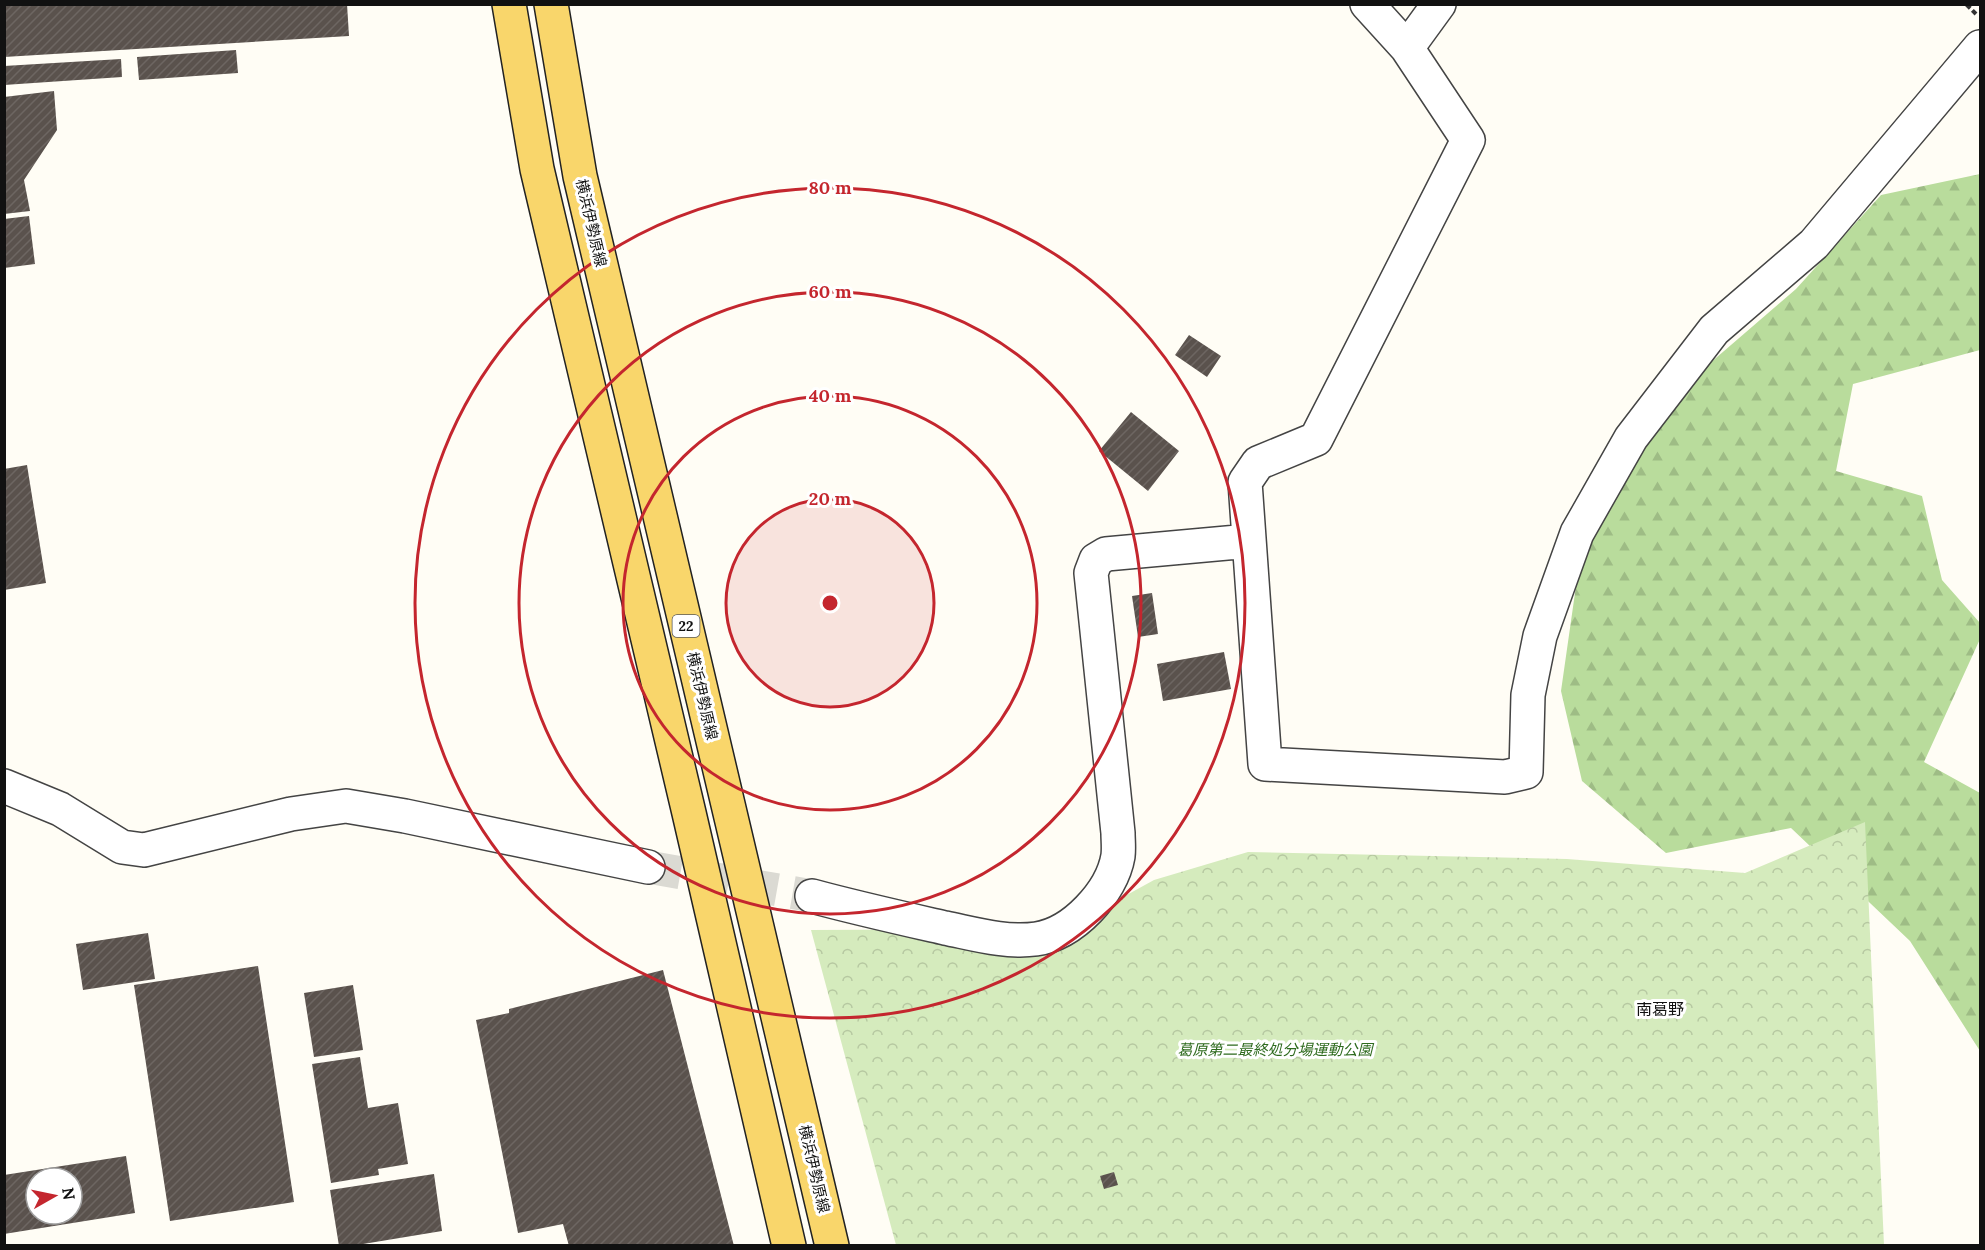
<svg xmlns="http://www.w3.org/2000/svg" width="1985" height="1250" font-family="Lora,'Noto Sans JP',serif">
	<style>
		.forest { fill: url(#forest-firs) }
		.park { fill: url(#park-crowns) }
		.building { fill: url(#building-hatch); fill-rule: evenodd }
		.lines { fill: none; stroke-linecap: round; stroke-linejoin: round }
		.minor-tunnel { stroke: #dbdad3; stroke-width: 33; stroke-dasharray: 33 16; stroke-linecap: butt }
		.minor-casing { stroke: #444; stroke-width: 36 }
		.major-casing { stroke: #222; stroke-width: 36 }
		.path { stroke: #333; stroke-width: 4; stroke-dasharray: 6 3; stroke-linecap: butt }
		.minor { stroke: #fff; stroke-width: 33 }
		.major { stroke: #f9d66b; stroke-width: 33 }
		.ring { fill: none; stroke: #c4262e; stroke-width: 3 }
		.labels { text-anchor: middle; stroke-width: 6; stroke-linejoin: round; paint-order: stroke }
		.shield { fill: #fff; stroke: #585858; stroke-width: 1.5 }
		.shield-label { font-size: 14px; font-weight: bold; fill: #111 }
		.street-label { font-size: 15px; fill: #111; stroke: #fff }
		.park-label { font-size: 15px; font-style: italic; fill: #2f6b1f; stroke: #fff }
		.neighbourhood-label { font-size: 16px; fill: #111; stroke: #fff }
		.centre { fill: #c4262e; stroke: #fff; stroke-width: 3 }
		.ring-label { font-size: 18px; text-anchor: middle; font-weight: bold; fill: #c4262e; stroke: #fff; stroke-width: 6; stroke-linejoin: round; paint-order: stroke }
	</style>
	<defs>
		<pattern id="forest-firs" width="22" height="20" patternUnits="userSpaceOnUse" patternTransform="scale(1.5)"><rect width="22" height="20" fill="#b9dc9c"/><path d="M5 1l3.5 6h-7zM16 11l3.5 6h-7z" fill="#9ebc85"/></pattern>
		<pattern id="park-crowns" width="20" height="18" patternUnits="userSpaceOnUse" patternTransform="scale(1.5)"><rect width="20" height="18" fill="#d5ebbd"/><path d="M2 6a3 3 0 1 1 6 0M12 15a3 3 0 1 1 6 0" fill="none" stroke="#b6c8a1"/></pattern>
		<pattern id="building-hatch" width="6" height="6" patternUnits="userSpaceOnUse" patternTransform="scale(1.5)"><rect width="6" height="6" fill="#5a524d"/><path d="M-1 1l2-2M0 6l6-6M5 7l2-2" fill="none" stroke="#6d6662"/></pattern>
	</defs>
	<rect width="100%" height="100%" fill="#fffdf5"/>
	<!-- forest -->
	<path class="forest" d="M1980 174V350L1853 384 1836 471 1922 496 1942 580 1980 623V639L1924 762 1980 793V1051L1910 941 1791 828 1666 853 1582 781 1561 691 1586 516 1673 395 1796 289 1881 195Z"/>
	<!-- park -->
	<path class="park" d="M1865 822 1884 1245H896L811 930 1041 929 1114 902 1154 880 1248 852 1567 859 1745 873Z"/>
	<!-- building -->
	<path class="building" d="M347 4 349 36 4 57V5Z
		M236 50 238 73 139 80 137 57Z
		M121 59 122 77 4 85V66Z
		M54 91 57 130 24 180 30 211 4 214V97Z
		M29 216 35 264 4 268V219Z
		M1189 335 1221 356 1207 377 1175 355Z
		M1131 412 1179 451 1148 491 1099 451Z
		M27 465 46 583 4 590V469Z
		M1152 593 1158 634 1138 637 1132 596Z
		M1224 652 1231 689 1163 701 1157 664Z
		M148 933 155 979 83 990 76 944Z
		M258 966 294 1202 170 1221 134 985Z
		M663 970 734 1246H569L563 1224 518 1233 476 1020 509 1013V1009Z
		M353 985 363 1050 314 1057 304 993Z
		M360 1057 368 1108 398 1103 408 1164 378 1169 379 1175 331 1183 312 1064Z
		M126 1156 135 1213 4 1234V1175ZM36 1178H72V1214H36Z
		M1114 1172 1118 1185 1104 1189 1100 1176Z
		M434 1174 442 1231 351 1246H339L330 1190Z"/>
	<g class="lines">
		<!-- minor-tunnel -->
		<path class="minor-tunnel" d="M648 867 812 896"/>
		<!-- minor casing -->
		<g class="minor-casing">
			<path id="minor" d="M1367 4 1407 48 1468 140 1316 439 1258 463 1245 482 1265 764 1505 777 1526 772 1528 695 1540 636 1577 533 1631 438 1714 330 1814 244 1980 47
				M1407 48 1439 4
				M4 786 60 809 122 847 144 850 291 814 346 806 405 816 648 867
				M812 896C856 908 901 918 945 928 975 934 1005 943 1036 939 1073 934 1112 892 1118 856 1119 848 1118 840 1118 833L1091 573 1096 560 1106 554 1249 541"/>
		</g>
		<!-- major casing -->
		<g class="major-casing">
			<path id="major" d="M509 4 537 169 689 813 789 1246
				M551 4 580 176 832 1246"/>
		</g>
		<!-- path -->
		<path class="path" d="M1966 4 1976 14"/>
		<!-- minor -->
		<use href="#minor" class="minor"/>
		<!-- major -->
		<use href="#major" class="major"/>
	</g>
	<!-- distance rings -->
	<circle cx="830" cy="603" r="104" fill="#c4262e" fill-opacity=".12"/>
	<g class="ring">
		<circle cx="830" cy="603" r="104"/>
		<circle cx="830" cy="603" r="207"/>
		<circle cx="830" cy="603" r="311"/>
		<circle cx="830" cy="603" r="415"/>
	</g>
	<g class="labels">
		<!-- shield labels -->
		<rect class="shield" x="672.5" y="615" width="27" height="22" rx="4.5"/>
		<g class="shield-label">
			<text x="686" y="631">22</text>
		</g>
		<!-- street labels -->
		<g class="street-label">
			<text transform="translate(591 223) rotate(77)" y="5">横浜伊勢原線</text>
			<text transform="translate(702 696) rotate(77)" y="5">横浜伊勢原線</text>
			<text transform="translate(814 1169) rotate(77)" y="5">横浜伊勢原線</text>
		</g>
		<!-- park labels -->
		<g class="park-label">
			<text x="1275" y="1055">葛原第二最終処分場運動公園</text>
		</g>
		<!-- neighbourhood labels -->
		<g class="neighbourhood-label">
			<text x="1660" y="1015">南葛野</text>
		</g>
	</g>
	<circle cx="830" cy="603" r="9" class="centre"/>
	<g class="ring-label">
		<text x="830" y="194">80 m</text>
		<text x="830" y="298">60 m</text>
		<text x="830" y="402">40 m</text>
		<text x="830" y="505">20 m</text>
	</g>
	<!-- border -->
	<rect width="1985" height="1250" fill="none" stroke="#111111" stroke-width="12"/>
	<!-- north arrow -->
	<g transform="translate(54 1196) rotate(81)"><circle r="28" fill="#ffffff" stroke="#a0a0a0" stroke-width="1.5"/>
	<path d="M0-4.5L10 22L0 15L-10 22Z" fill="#c4262e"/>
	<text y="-9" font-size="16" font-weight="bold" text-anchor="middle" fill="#111111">N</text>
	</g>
</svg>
